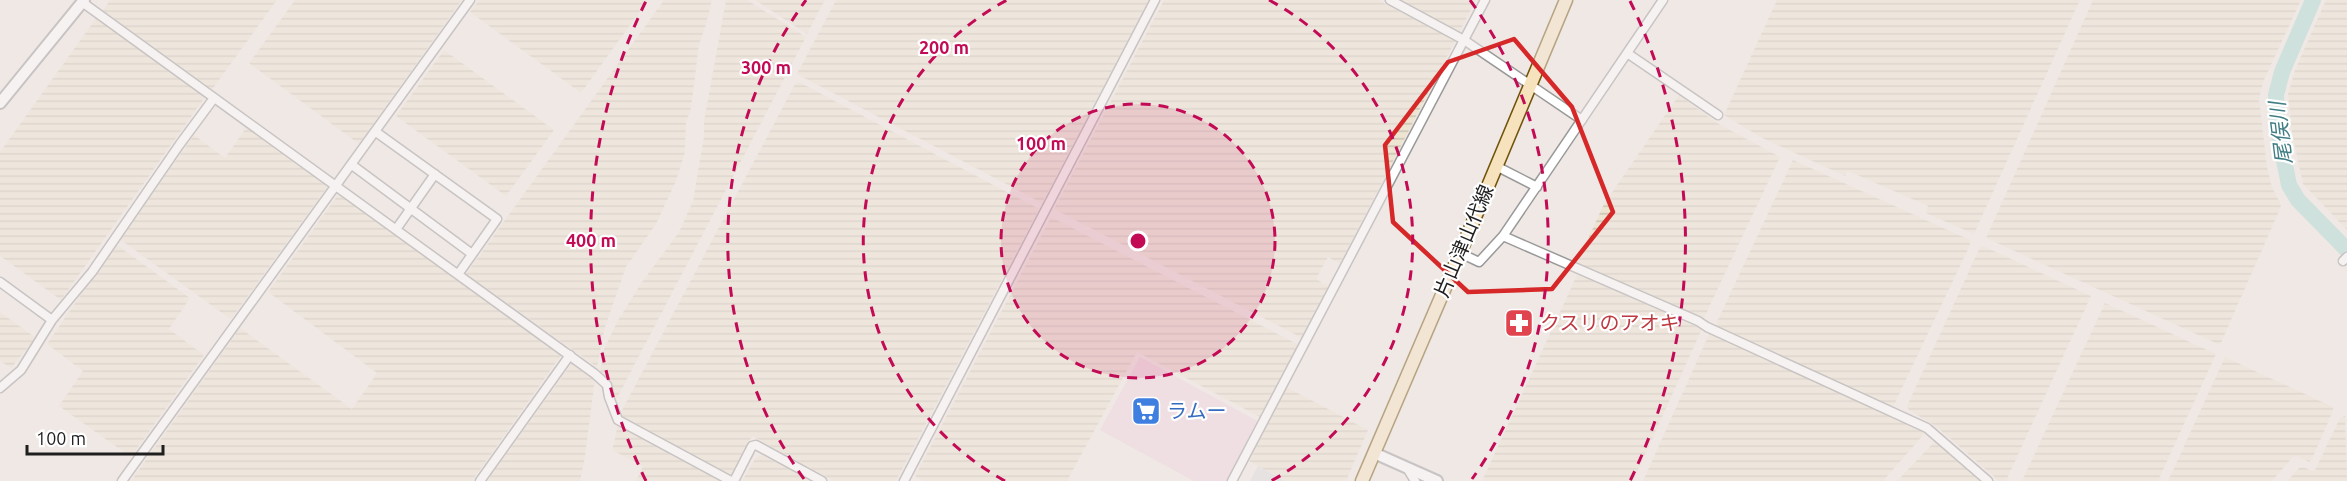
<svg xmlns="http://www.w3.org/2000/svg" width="2347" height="481" font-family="Ubuntu,'Noto Sans JP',sans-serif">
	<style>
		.commercial { fill: #efd5df }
		.farmland { fill: url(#farmland-rules) }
		.parking { fill: #dbdbdb }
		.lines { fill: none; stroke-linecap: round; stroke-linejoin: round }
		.river { stroke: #a8dad1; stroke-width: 16 }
		.minor-casing { stroke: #999; stroke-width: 11 }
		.tertiary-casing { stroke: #999; stroke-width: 14 }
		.secondary-casing { stroke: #71530a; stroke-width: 15 }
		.minor { stroke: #fff; stroke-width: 8 }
		.tertiary { stroke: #fff; stroke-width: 10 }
		.secondary { stroke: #f6e2bc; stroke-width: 12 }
		.marked { fill: none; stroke: #d62828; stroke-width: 4.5; stroke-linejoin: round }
		.ring { fill: none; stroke: #c30a55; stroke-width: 3; stroke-dasharray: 10 8 }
		.labels { text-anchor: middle; stroke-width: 4.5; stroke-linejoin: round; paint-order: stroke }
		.street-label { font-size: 20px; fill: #1f1f1f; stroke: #fff }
		.health-label { font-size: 20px; fill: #be3a42; stroke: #fff; text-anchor: start }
		.shop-label { font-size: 20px; fill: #366cbe; stroke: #fff; text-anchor: start }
		.water-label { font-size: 21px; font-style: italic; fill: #407d84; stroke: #fff }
		.centre { fill: #c30a55; stroke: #fff; stroke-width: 3 }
		.ring-label { font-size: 18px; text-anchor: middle; font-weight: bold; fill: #c30a55; stroke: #fff; stroke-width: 4.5; stroke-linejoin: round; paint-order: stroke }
	</style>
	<defs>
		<pattern id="farmland-rules" width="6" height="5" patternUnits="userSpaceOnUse" patternTransform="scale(1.5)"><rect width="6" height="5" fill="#ede4d1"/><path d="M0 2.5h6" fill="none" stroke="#cbc3b3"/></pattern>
	</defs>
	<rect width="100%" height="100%" fill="#efe8e5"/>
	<!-- commercial -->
	<path class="commercial" d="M1140 357 1259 422 1227 481H1194L1100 430Z"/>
	<!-- farmland -->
	<path class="farmland" d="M110 0H277L211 91 102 12Z
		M295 0H462L359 144 249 63Z
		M479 0H648L581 93 470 12Z
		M664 0H712L706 25 699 44 693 93 690 113 686 121 685 152 676 181 656 224 626 267 605 327 597 367 466 274Z
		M726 0H747L806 37 615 402 610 383 600 372 604 349 617 322 642 282 679 232 693 201 704 136V121Z
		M755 0H825L807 34Z
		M836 0H1149L1042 203 797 74Z
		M1164 0H1378L1455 41 1340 264 1328 257 1316 279 1329 287 1302 338 1054 209Z
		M1397 0H1476L1459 33Z
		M1777 0H2080L1974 234 1926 213 1928 206 1848 171 1845 176 1762 138 1724 115Z
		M2093 0H2301L2263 82 2259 99 2267 167 2272 187 2281 205 2280 209 2220 345 1986 238Z
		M2326 0H2347V230L2303 184 2292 132 2288 94 2295 70Z
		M97 17 205 97 61 300 0 256V152Z
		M444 50 554 130 506 196 396 116Z
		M799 82 1039 209 896 481H834L752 436 731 475 726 474 621 417 620 414 795 84Z
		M1679 95 1717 123 1780 157 1703 320 1577 263 1604 204Z
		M248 125 328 186 232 318H229L121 240 120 238 194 135 225 158Z
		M1793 160 1970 240V245L1895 403 1891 406 1715 326Z
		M341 194 562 354 472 481H131L240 328 352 409 377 373 268 292 338 195Z
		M1051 217 1297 344V347L1262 418 1137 352 1067 481H923L915 476Z
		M115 245H117L190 298 169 329 204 355 131 457 59 406 83 371 47 344Z
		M1983 246 2091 296 2006 481H1999L1937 427 1909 410 1907 406 1980 247Z
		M1580 274 1702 329 1633 481H1482L1577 275Z
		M2105 303 2216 354 2158 481H2022Z
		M0 312 36 338 11 368 0 361Z
		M1710 332 1923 431 1925 433 1883 481H1643Z
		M2225 357 2333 407V411L2312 459 2309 462 2297 456 2293 457 2272 481H2168Z
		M573 362 595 378 585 457 580 481H486Z
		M1286 387 1368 430 1346 481H1286L1249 461Z
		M2345 416 2347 481H2287L2299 468 2303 467 2312 471 2315 470 2340 418Z
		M618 425 725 481H636L643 466 612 450Z
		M1936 440 1982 481H1897Z
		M761 455 780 464 810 481H742L755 459Z"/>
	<!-- parking -->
	<path class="parking" d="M1258 466 1285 481H1250Z"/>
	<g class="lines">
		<!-- river -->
		<path class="river" d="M2313 0 2282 72 2276 95 2277 126 2289 185 2298 200 2347 250"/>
		<!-- minor casing -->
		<g class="minor-casing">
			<path id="minor" d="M1390 0 1464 40 1582 120
				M82 2 595 374 607 385 609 397 618 420 731 481
				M1627 53 1718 115
				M376 132 497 219 459 273
				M352 165 472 254
				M1496 166 1537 187
				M397 228 435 174
				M1503 236 1698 321 1707 327 1927 428 1988 481
				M1460 253 1479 262 1503 236 1663 0
				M2343 261 2347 257
				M0 282 52 320
				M0 388 21 370 52 320 92 272 180 144 214 98
				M1407 468 1415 481
				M122 481 470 0
				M480 481 570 355
				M734 481 752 446 756 445 822 481
				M904 481 1155 0
				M1232 481 1485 0"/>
		</g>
		<!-- tertiary casing -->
		<g class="tertiary-casing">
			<path id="tertiary" d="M0 103 84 0
				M1374 453 1437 481"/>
		</g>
		<!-- secondary casing -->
		<g class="secondary-casing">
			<path id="secondary" d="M1362 481 1460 253 1566 0"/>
		</g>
		<!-- minor -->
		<use href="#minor" class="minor"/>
		<!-- tertiary -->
		<use href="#tertiary" class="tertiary"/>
		<!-- secondary -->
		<use href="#secondary" class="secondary"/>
	</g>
	<!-- marked area -->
	<path d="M0 0H2347V481H0ZM1514 39 1572 107 1613 212 1552 289 1468 292 1393 222 1385 145 1448 62Z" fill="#efe8e5" fill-opacity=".55" fill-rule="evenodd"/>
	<path class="marked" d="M1514 39 1572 107 1613 212 1552 289 1468 292 1393 222 1385 145 1448 62Z"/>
	<!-- distance rings -->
	<circle cx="1138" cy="241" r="137" fill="#c30a55" fill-opacity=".12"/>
	<g class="ring">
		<circle cx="1138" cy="241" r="137"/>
		<path d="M1005 481A274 274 0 0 1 1007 0M1269 0A274 274 0 0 1 1271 481"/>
		<path d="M804 479A410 410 0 0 1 806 0M1470 0A410 410 0 0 1 1472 479"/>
		<path d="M646 481A547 547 0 0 1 646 1M1630 1A547 547 0 0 1 1630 481"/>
	</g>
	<!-- icons -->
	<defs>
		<g id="pharmacy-square" transform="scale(1.5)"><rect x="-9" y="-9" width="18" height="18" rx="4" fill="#e0444e" stroke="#fff"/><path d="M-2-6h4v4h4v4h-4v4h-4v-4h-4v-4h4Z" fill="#fff"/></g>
		<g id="supermarket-square" transform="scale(1.5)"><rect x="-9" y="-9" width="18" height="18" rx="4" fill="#3f7fe0" stroke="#fff"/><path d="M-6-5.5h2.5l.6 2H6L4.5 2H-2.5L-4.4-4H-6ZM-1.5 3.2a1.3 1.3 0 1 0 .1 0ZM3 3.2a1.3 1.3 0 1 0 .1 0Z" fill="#fff"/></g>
	</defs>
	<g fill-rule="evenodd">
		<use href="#pharmacy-square" x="1519" y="323"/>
		<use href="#supermarket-square" x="1146" y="411"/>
	</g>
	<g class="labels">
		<!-- street labels -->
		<g class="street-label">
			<text transform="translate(1464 241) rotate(-67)" y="7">片山津山代線</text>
		</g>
		<!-- health labels -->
		<g class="health-label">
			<text x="1540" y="330">クスリのアオキ</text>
		</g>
		<!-- shop labels -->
		<g class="shop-label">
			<text x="1167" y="418">ラムー</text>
		</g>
		<!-- water labels -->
		<g class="water-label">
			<text transform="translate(2281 133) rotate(-97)" y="7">尾俣川</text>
		</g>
	</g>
	<circle cx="1138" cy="241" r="9" class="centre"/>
	<g class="ring-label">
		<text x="944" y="54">200 m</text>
		<text x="766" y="74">300 m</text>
		<text x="1041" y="150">100 m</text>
		<text x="591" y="247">400 m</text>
	</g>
	<!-- scale -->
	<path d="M27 445v9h136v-9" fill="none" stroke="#1f1f1f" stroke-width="3"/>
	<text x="36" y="445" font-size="18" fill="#1f1f1f" stroke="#ffffff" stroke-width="4.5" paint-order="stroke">100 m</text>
</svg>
